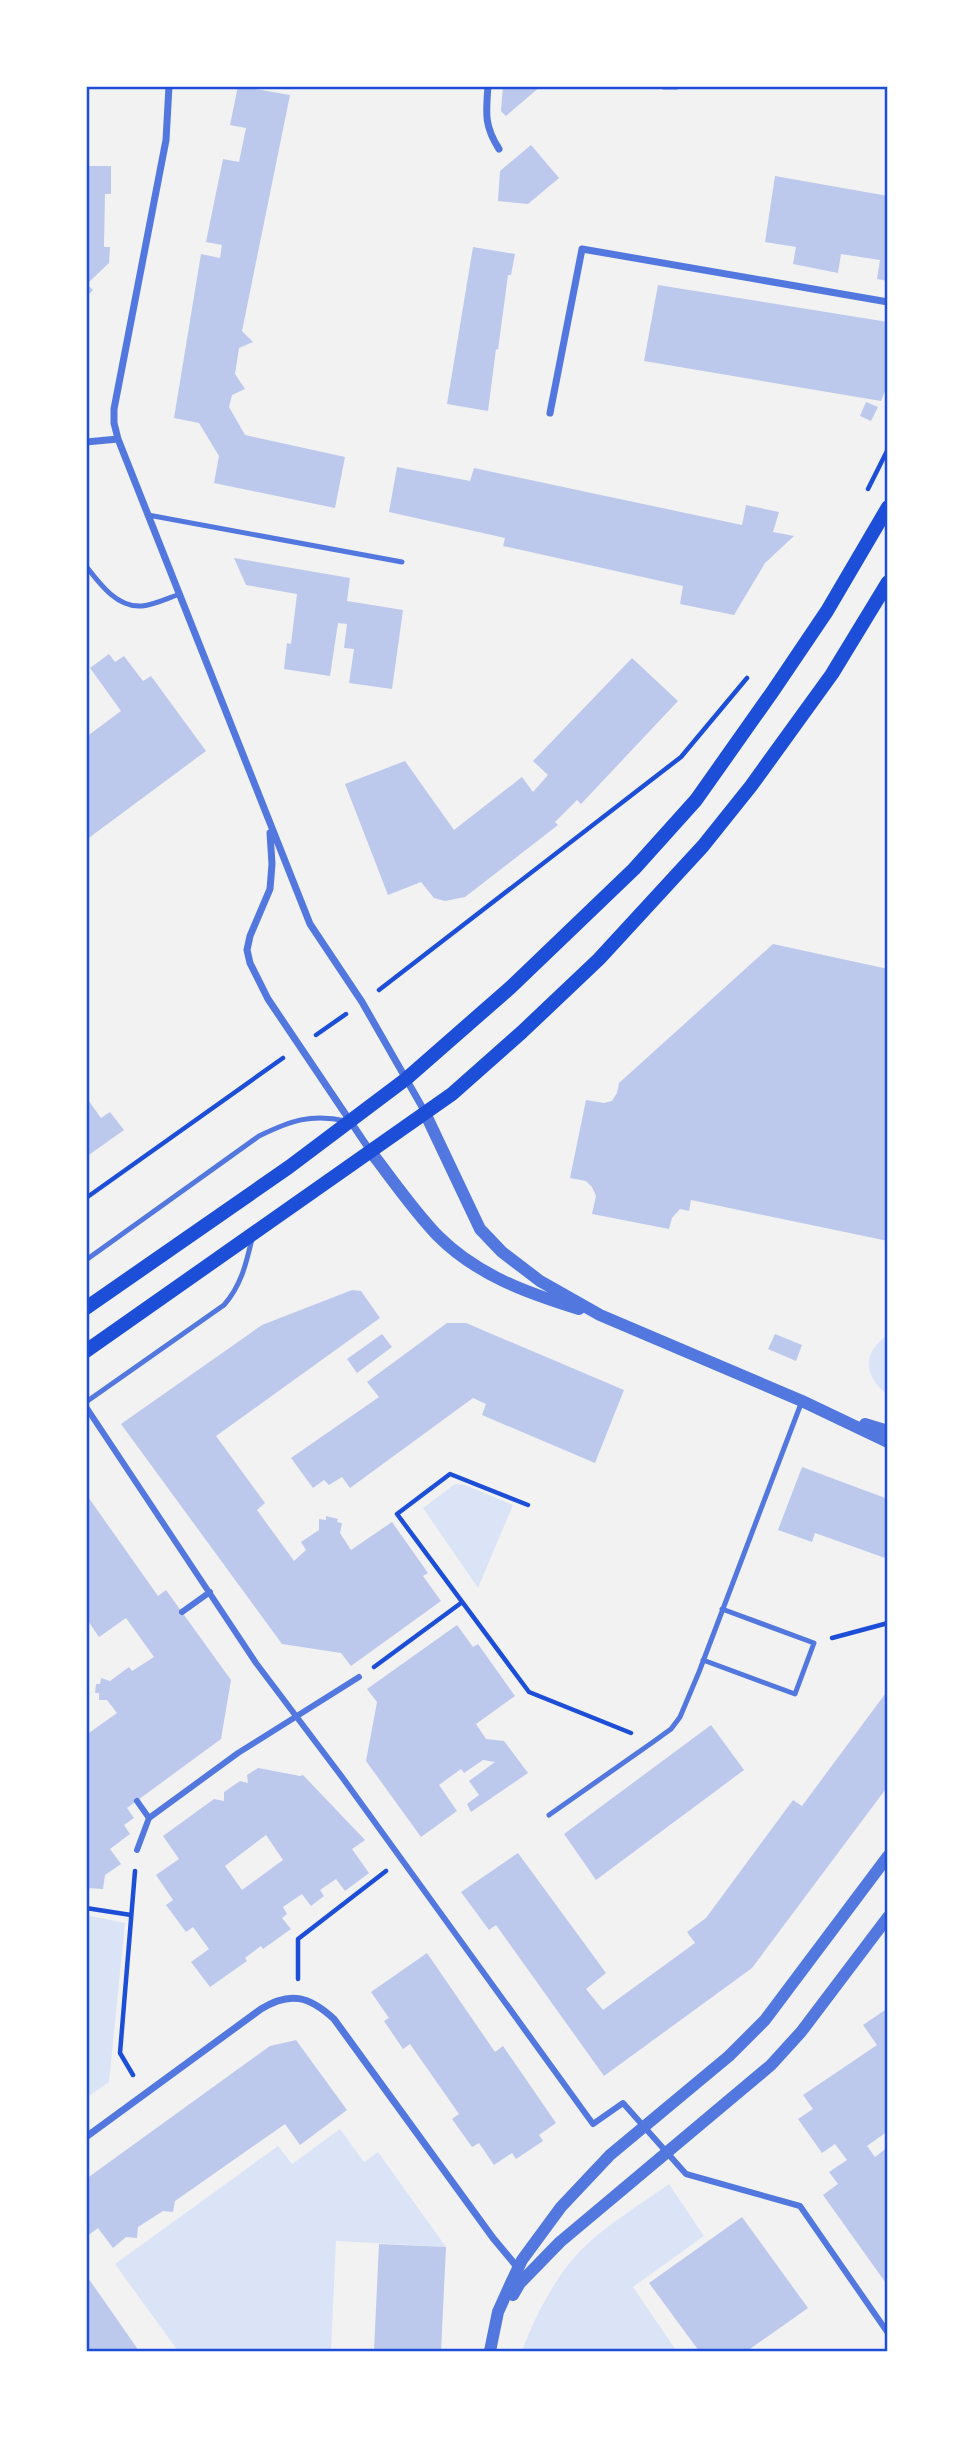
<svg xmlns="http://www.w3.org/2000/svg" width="974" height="2437" font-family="Mulish,sans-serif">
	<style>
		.green { fill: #dbe4f7 }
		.building { fill: #bdc9ec; fill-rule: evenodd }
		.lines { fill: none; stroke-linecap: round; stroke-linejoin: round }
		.path { stroke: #1d4ed8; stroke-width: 4.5 }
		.service { stroke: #5277de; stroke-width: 5 }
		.pedestrian { stroke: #5277de; stroke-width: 6 }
		.minor { stroke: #5277de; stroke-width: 7 }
		.tertiary { stroke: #5277de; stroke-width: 12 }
		.secondary { stroke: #1d4ed8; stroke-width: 14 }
		.neatline { fill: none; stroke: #1d4ed8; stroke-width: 2.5 }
	</style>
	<rect width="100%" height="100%" fill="#f2f2f2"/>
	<!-- green -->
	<path class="green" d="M888 1335V1395C863 1376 862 1352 888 1335Z
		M455 1484 465 1485 513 1505 478 1588 423 1508Z
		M86 1915 125 1923 109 2082 86 2098Z
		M340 2129 364 2162 378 2152 446 2247 336 2241 331 2351H178L115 2264 278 2146 292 2164Z
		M669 2184 704 2236 633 2287 676 2350 522 2351C536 2314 556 2274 586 2245 610 2223 642 2203 669 2184Z"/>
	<!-- building -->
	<path class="building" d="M238 86 290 95 242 331 253 342 239 348 235 374 245 389 232 395 229 407 245 435 345 457 335 508 214 483 219 456 199 423 174 418 201 254 220 258 222 245 206 242 223 159 239 162 246 128 230 125Z
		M503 86H541L506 116 501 111Z
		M531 145 559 178 528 204 498 201 500 171Z
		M86 166H111V194H105L104 247H110L109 263 87 284 93 290 86 297Z
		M775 176 888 196V281L877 279 880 260 841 254 838 273 793 264 796 247 765 242Z
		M473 247 515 254 511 275H508L498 350 496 349 488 411 447 404Z
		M658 285 888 322V383L881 401 644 361Z
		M866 402 878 407 871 421 860 416Z
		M397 467 470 481 474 468 742 525 746 505 779 512 773 532 794 536 765 563 734 615 680 604 683 586 503 546 505 538 389 512Z
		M234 558 350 578 347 601 403 610 392 689 349 683 354 649 344 648 347 624 338 623 330 676 284 669 287 643 291 644 297 594 246 585Z
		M109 654 115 662 124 656 143 681 151 676 206 751 86 840V737L121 711 90 668Z
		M632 658 678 701 581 804 577 800 555 822 558 825 465 897 445 901 434 898 421 882 388 895 345 784 405 761 454 830 522 777 533 792 548 775 533 761Z
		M773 944 888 969V1241L691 1200 689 1211 680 1209 672 1218 669 1229 592 1214 596 1196 592 1187 586 1181 570 1178 586 1100 604 1103 612 1101 617 1093 619 1083Z
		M86 1097 101 1118 110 1112 124 1130 86 1157Z
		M352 1290 361 1291 380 1318 216 1436 265 1503 257 1510 294 1561 306 1550 301 1542 319 1530V1519L326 1520V1516L338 1519 337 1522 342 1523 340 1533 351 1550 392 1522 428 1573 423 1576 441 1601 351 1666 341 1653 282 1644 121 1424 262 1325Z
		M447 1323H466L624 1390 595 1463 482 1415 486 1404 473 1398 350 1488 342 1477 329 1485 324 1480 313 1488 291 1458 379 1397 367 1382Z
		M382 1334 392 1347 357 1373 347 1359Z
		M775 1334 802 1345 796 1361 768 1349Z
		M802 1467 888 1499V1559L815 1533 812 1542 778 1530Z
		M86 1494 158 1596 166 1590 231 1680 221 1739 127 1808 134 1818 124 1825 130 1834 110 1849 121 1864 105 1875 103 1889 86 1888V1735L117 1713 107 1700H99V1693H95L96 1684H100L101 1678 110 1681 129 1667 132 1671 154 1657 126 1618 99 1637 86 1618Z
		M457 1625 473 1647 478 1644 515 1696 476 1724 486 1739 504 1741 528 1773 471 1812 467 1804 479 1795 469 1781 495 1762 483 1760 464 1773 461 1769 439 1785 457 1811 421 1837 366 1761 377 1702 367 1689Z
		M888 1690V1786L752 1968 604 2076 496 1925 489 1930 461 1892 518 1853 606 1973 586 1989 603 2010 695 1943 687 1932 706 1918 793 1800 802 1806Z
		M711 1725 744 1770 596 1880 564 1834Z
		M258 1768 300 1776 303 1775 365 1840 352 1849 369 1873 345 1891 336 1879 320 1890 324 1896 311 1906 302 1894 283 1907 287 1914 282 1918 291 1929 263 1949 261 1946 245 1958 247 1961 210 1987 191 1962 209 1949 193 1927 186 1932 166 1905 173 1900 156 1875 179 1859 163 1836 214 1799 224 1801V1792L240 1781 248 1783 247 1775ZM266 1835 283 1860 242 1890 225 1866Z
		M427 1953 495 2052 503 2046 556 2123 539 2135 543 2141 516 2159 512 2153 494 2165 479 2143 472 2147 452 2119 459 2114 410 2044 403 2049 384 2021 389 2018 371 1992Z
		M888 2008V2131L867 2146 875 2157 888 2147V2286L823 2195 838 2184 829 2172 847 2160 835 2144 822 2153 798 2119 813 2109 803 2095 877 2045 863 2025Z
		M296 2040 347 2110 300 2145 285 2124 175 2201 173 2212 163 2211 138 2227 137 2238 126 2237 113 2248 98 2228 86 2237V2179L270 2046Z
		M742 2217 808 2308 747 2351H699L649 2283Z
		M379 2244 446 2247 441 2351H374Z
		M86 2275 105 2302 139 2351H86Z"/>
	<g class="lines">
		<!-- path -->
		<path class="path" d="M868 489 888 449
			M379 990 681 757 747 678
			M316 1035 346 1014
			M86 1198 283 1058
			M528 1505 450 1474 397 1514 529 1692 631 1733
			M832 1638 888 1623
			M374 1667 461 1603
			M86 1908 131 1915
			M298 1979V1939L386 1871
			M133 2075 120 2053 135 1871"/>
		<!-- service -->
		<path class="service" d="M148 515 402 562
			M86 566C99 583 117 608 142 606 154 605 168 598 180 594
			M86 1260 259 1136C290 1121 311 1113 346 1121
			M86 1402 224 1305C241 1286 246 1264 252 1239
			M703 1660 795 1694 814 1643 722 1609
			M549 1815 653 1742 671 1729 680 1717 699 1672 802 1401"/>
		<!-- pedestrian -->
		<path class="pedestrian" d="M86 1407 256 1663 342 1777 593 2124 623 2103 686 2174 800 2206 888 2333
			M182 1612 210 1592
			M137 1801 149 1818
			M137 1850 149 1818 238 1753 359 1677"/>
		<!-- minor -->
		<path class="minor" d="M169 86 166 140 114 409V423L118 439 310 924 362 1002 425 1112
			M488 86C486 113 484 126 499 149
			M664 86H676
			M550 413 582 249 888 302
			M86 442 118 439
			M270 833 272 864 270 889 250 936 247 950 250 963 268 999 371 1152
			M86 2137 261 2009C290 1991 309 1996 334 2019L493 2238 518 2268"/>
		<!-- tertiary -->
		<path class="tertiary" d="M425 1113 480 1229 502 1252 540 1281 600 1315 802 1401 888 1442
			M371 1152C392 1179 413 1210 438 1236 477 1275 527 1293 579 1309
			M865 1424 888 1431
			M513 2295 520 2283 560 2242 771 2065 801 2032 888 1917
			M490 2351 498 2312 511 2283 522 2260 561 2207 610 2155 729 2056 765 2020 888 1856"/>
		<!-- secondary -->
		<path class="secondary" d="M86 1308 289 1167 406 1079 511 987 634 869 696 800 773 691 827 611 888 507
			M86 1351 452 1094 522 1032 599 959 703 846 751 786 832 674 888 582"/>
	</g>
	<!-- border -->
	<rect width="974" height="2437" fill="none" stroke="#ffffff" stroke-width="175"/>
	<rect x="88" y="88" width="798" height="2262" class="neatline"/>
</svg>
